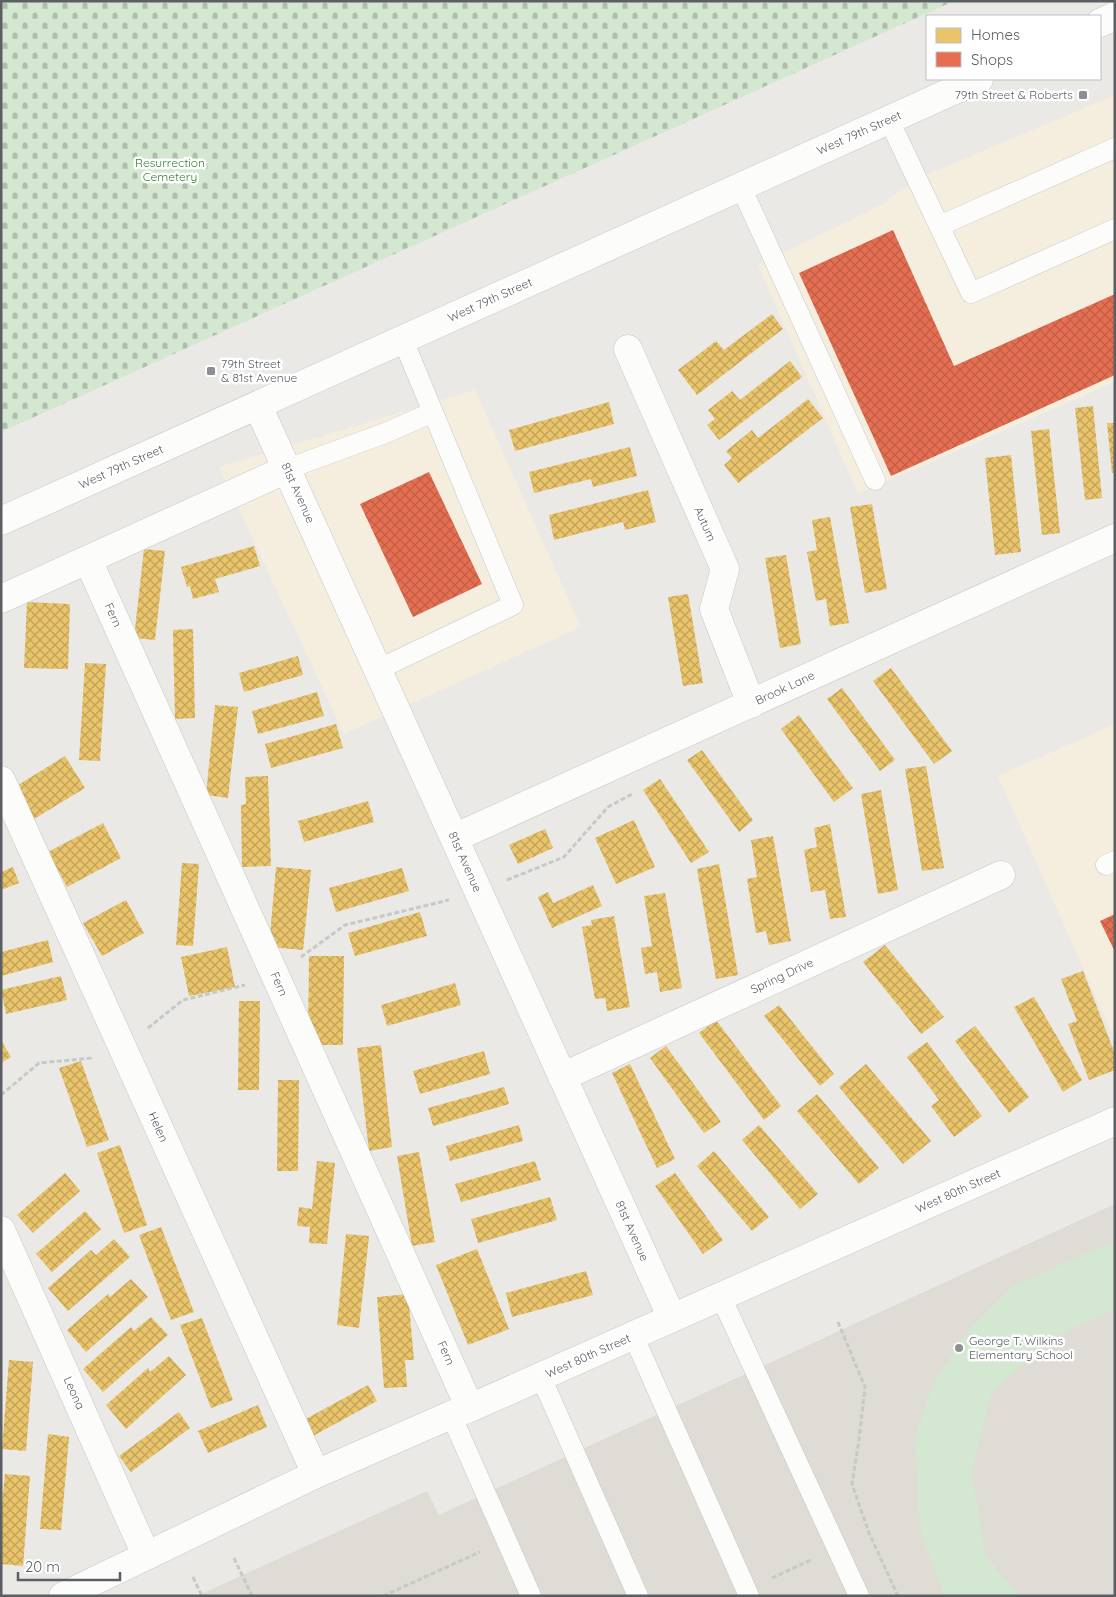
<svg xmlns="http://www.w3.org/2000/svg" width="1116" height="1597" font-family="Quicksand,sans-serif">
	<style>
		.commercial { fill: #f5eede }
		.education { fill: #dfdbd5 }
		.cemetery { fill: url(#cemetery-stones) }
		.park { fill: #d4e7d0 }
		.homes { fill: url(#homes-cross-hatch) }
		.shops { fill: url(#shops-cross-hatch) }
		.lines { fill: none; stroke-linecap: round; stroke-linejoin: round }
		.lane-casing { stroke: #c6c6c7; stroke-width: 21 }
		.street-casing { stroke: #c6c6c7; stroke-width: 29 }
		.secondary-casing { stroke: #c7c7c8; stroke-width: 29 }
		.path { stroke: #c5cac7; stroke-width: 3; stroke-dasharray: 5 2.5; stroke-linecap: butt }
		.lane { stroke: #fcfcfb; stroke-width: 20 }
		.street { stroke: #fcfcfb; stroke-width: 28 }
		.secondary { stroke: #fcfcfb; stroke-width: 28 }
		.poi-dot { fill: #8d8f92; stroke: #fff; stroke-width: 2 }
		.labels { text-anchor: middle; stroke-width: 5; stroke-linejoin: round; paint-order: stroke }
		.poi-label { font-size: 12px; fill: #5b5f64; stroke: #fff; text-anchor: start }
		.street-label { font-size: 12px; fill: #5b5f64; stroke: #fff }
		.park-label { font-size: 12px; fill: #368333; stroke: #fff }
	</style>
	<defs>
		<pattern id="cemetery-stones" width="16" height="16" patternUnits="userSpaceOnUse" patternTransform="scale(1.25)"><rect width="16" height="16" fill="#d4e7d0"/><path d="M2 7V4a2 2 0 0 1 4 0v3zM10 15v-3a2 2 0 0 1 4 0v3z" fill="#afbeac"/></pattern>
		<pattern id="homes-cross-hatch" width="8" height="8" patternUnits="userSpaceOnUse" patternTransform="scale(1.25)"><rect width="8" height="8" fill="#e9c46a"/><path d="M0 0l8 8M0 8l8-8" fill="none" stroke="#c0a25b"/></pattern>
		<pattern id="shops-cross-hatch" width="8" height="8" patternUnits="userSpaceOnUse" patternTransform="scale(1.25)"><rect width="8" height="8" fill="#e76f51"/><path d="M0 0l8 8M0 8l8-8" fill="none" stroke="#be5e47"/></pattern>
	</defs>
	<rect width="100%" height="100%" fill="#ebe9e6"/>
	<!-- commercial -->
	<path class="commercial" d="M1115 95V382L858 494 758 265 881 205 917 179Z
		M475 390 581 627 344 734 219 467Z
		M1115 724V1040L998 776Z"/>
	<!-- education -->
	<path class="education" d="M1115 1204V1596H197L427 1491 439 1515Z"/>
	<!-- cemetery -->
	<path class="cemetery" d="M1 1H954L1 432Z"/>
	<!-- park -->
	<path class="park" d="M1115 1241V1309L1050 1339 992 1392 972 1470 985 1555 1020 1596H944L920 1529 915 1436 936 1378 972 1326 1013 1286Z"/>
	<!-- homes -->
	<path class="homes" d="M772 314 783 329 697 395 678 370 716 341 724 350Z
		M790 361 802 377 719 440 707 425 715 419 708 410 732 391 740 400Z
		M808 399 823 418 738 483 724 465 732 458 726 451 752 430 758 438Z
		M609 402 614 424 515 451 509 430Z
		M1093 406 1102 498 1085 500 1075 408Z
		M1107 423H1115V472L1112 473Z
		M1049 429 1060 533 1042 535 1031 431Z
		M630 447 637 476 593 487 591 479 534 493 529 472Z
		M1011 455 1021 552 995 555 985 458Z
		M648 490 656 522 625 530 623 522 554 540 549 515Z
		M872 504 887 589 865 593 850 507Z
		M830 517 849 623 830 626 826 599 816 601 807 552 817 550 812 520Z
		M254 546 260 566 215 579 219 592 193 599 190 586 187 587 181 567Z
		M144 549 165 551 155 640 134 638Z
		M786 555 801 644 780 648 765 558Z
		M688 594 703 683 683 686 668 597Z
		M27 602 70 604 68 669 24 668Z
		M193 629 195 718 175 719 173 630Z
		M298 656 303 675 244 692 239 673Z
		M85 663 106 664 100 761 79 760Z
		M891 668 952 751 934 764 873 681Z
		M842 688 895 760 880 771 827 699Z
		M317 692 324 716 258 734 252 711Z
		M215 705 238 707 228 798 206 795Z
		M799 715 853 788 834 802 781 729Z
		M336 724 343 748 271 768 265 744Z
		M702 750 753 820 739 832 687 760Z
		M65 756 85 788 34 819 15 787Z
		M926 766 944 868 922 871 905 769Z
		M268 776 271 866 242 867 241 805 246 804 245 777Z
		M660 779 709 852 691 863 643 790Z
		M881 790 898 890 878 894 861 794Z
		M368 801 374 822 304 842 298 821Z
		M634 820 655 867 616 884 595 838Z
		M103 823 121 858 67 887 48 852Z
		M830 824 846 917 830 919 825 890 811 892 804 850 817 847 814 828Z
		M545 829 553 848 518 864 509 845Z
		M773 836 791 941 769 945 766 931 756 933 747 879 757 877 751 840Z
		M182 863 199 864 193 946 176 945Z
		M719 864 738 975 716 979 697 869Z
		M13 867 19 883 1 890V872Z
		M276 867 311 870 303 950 269 947Z
		M402 868 409 891 336 912 329 888Z
		M593 885 602 906 552 928 538 897 548 892 553 903Z
		M665 893 682 988 660 992 657 972 645 974 641 948 652 946 644 896Z
		M126 900 144 933 102 956 83 923Z
		M420 912 427 936 355 956 348 933Z
		M614 916 630 1007 607 1011 605 998 595 999 582 927 592 925 591 920Z
		M48 940 53 962 1 976V952Z
		M885 945 944 1017 921 1034 863 962Z
		M227 947 235 987 189 996 181 957Z
		M309 956H344L343 1045H308Z
		M1083 971 1115 1054V1070L1089 1080 1068 1024 1077 1021 1061 979Z
		M61 976 67 1000 6 1014 1 990Z
		M455 983 461 1005 387 1026 381 1005Z
		M1034 997 1082 1080 1063 1092 1014 1007Z
		M239 1001H260L259 1090H238Z
		M779 1005 834 1074 820 1086 764 1016Z
		M716 1020 781 1106 764 1120 699 1033Z
		M975 1026 1029 1097 1009 1113 955 1041Z
		M1 1040 11 1057 1 1063Z
		M927 1042 982 1116 954 1137 931 1106 939 1100 907 1057Z
		M381 1045 392 1147 369 1151 357 1048Z
		M666 1046 721 1122 704 1133 650 1058Z
		M484 1051 490 1074 420 1094 413 1071Z
		M81 1061 109 1140 87 1147 59 1068Z
		M630 1064 675 1159 657 1168 612 1073Z
		M866 1064 931 1141 903 1164 839 1087Z
		M278 1080H299L298 1171H277Z
		M504 1087 509 1104 433 1126 428 1108Z
		M817 1094 879 1168 859 1184 797 1111Z
		M519 1125 523 1141 450 1161 446 1146Z
		M759 1125 818 1194 800 1209 742 1140Z
		M120 1145 147 1225 124 1233 97 1153Z
		M714 1151 769 1217 752 1231 697 1166Z
		M419 1152 435 1242 412 1246 397 1156Z
		M317 1161 335 1163 327 1244 309 1243 310 1227 297 1226 299 1207 312 1209Z
		M535 1161 541 1180 461 1202 455 1184Z
		M65 1173 80 1191 33 1233 17 1215Z
		M675 1173 723 1240 703 1254 655 1186Z
		M550 1197 557 1220 478 1243 471 1219Z
		M85 1211 101 1229 52 1272 36 1254Z
		M161 1227 194 1312 171 1320 139 1235Z
		M346 1234 369 1236 359 1328 337 1325Z
		M114 1239 130 1257 68 1311 48 1288 91 1250 96 1255Z
		M477 1249 509 1329 468 1345 436 1265Z
		M586 1271 593 1295 512 1317 506 1293Z
		M131 1279 148 1297 86 1352 67 1330 108 1294 110 1297Z
		M408 1294 414 1360H405L407 1387 384 1388 377 1297Z
		M151 1317 168 1335 103 1392 83 1369 131 1327 134 1331Z
		M202 1318 233 1400 211 1408 180 1325Z
		M169 1356 186 1375 126 1429 106 1405 148 1368 150 1372Z
		M9 1360 33 1362 26 1451 2 1449Z
		M368 1385 377 1401 313 1436 304 1420Z
		M258 1405 267 1427 208 1453 198 1431Z
		M179 1412 190 1428 131 1472 119 1456Z
		M48 1434 69 1437 61 1530 40 1529Z
		M5 1474 30 1476 23 1566 1 1564V1514Z"/>
	<!-- shops -->
	<path class="shops" d="M893 230 954 366 1115 294V375L891 476 799 273Z
		M429 472 482 584 413 617 360 504Z
		M1115 914V952L1100 921Z"/>
	<g class="lines">
		<!-- lane casing -->
		<g class="lane-casing">
			<path id="lane" d="M889 120 971 293 1115 229
				M741 187 875 480
				M939 226 1115 148
				M287 469 388 432 433 412
				M377 670 513 605 403 340
				M1106 865 1115 861
				M721 1297 859 1596
				M633 1335 749 1596
				M541 1377 638 1596
				M451 1415 531 1596"/>
		</g>
		<!-- street casing -->
		<g class="street-casing">
			<path id="street" d="M628 349 725 569 714 609 751 704
				M258 406 672 1318
				M88 560 470 1408
				M1 599 287 469
				M1 780 316 1474
				M454 838 1115 538
				M562 1077 1001 875
				M1 1230 146 1555
				M63 1596 316 1474 451 1415 470 1408 1115 1121"/>
		</g>
		<!-- secondary casing -->
		<g class="secondary-casing">
			<path id="secondary" d="M1100 23 1115 16
				M1 521 979 79"/>
		</g>
		<!-- path -->
		<path class="path" d="M507 880 564 857 608 807 634 793
			M301 957 345 925 449 900
			M148 1028 183 1000 245 985
			M1 1095 39 1063 93 1058
			M838 1322 865 1387 859 1440 852 1484 869 1533 898 1596
			M234 1558 252 1596
			M193 1577 202 1596
			M772 1578 811 1560
			M383 1596 480 1552"/>
		<!-- lane -->
		<use href="#lane" class="lane"/>
		<!-- street -->
		<use href="#street" class="street"/>
		<!-- secondary -->
		<use href="#secondary" class="secondary"/>
	</g>
	<!-- markers -->
	<g class="poi-dot">
		<rect x="1078" y="90" width="10" height="10" rx="2.5"/>
		<rect x="206" y="366" width="10" height="10" rx="2.5"/>
		<circle cx="959" cy="1348" r="5"/>
	</g>
	<g class="labels">
		<!-- poi labels -->
		<g class="poi-label">
			<text x="1073" y="99" text-anchor="end">79th Street &amp; Roberts</text>
			<text x="221" y="368">79th Street<tspan x="221" dy="14">&amp; 81st Avenue</tspan></text>
			<text x="969" y="1345">George T. Wilkins<tspan x="969" dy="14">Elementary School</tspan></text>
		</g>
		<!-- street labels -->
		<g class="street-label">
			<text transform="translate(859 133) rotate(-24)" y="4">West 79th Street</text>
			<text transform="translate(490 300) rotate(-24)" y="4">West 79th Street</text>
			<text transform="translate(121 467) rotate(-24)" y="4">West 79th Street</text>
			<text transform="translate(298 493) rotate(66)" y="4">81st Avenue</text>
			<text transform="translate(705 524) rotate(66)" y="4">Autum</text>
			<text transform="translate(113 615) rotate(66)" y="4">Fern</text>
			<text transform="translate(785 688) rotate(-25)" y="4">Brook Lane</text>
			<text transform="translate(465 862) rotate(66)" y="4">81st Avenue</text>
			<text transform="translate(782 976) rotate(-25)" y="4">Spring Drive</text>
			<text transform="translate(279 984) rotate(66)" y="4">Fern</text>
			<text transform="translate(158 1127) rotate(66)" y="4">Helen</text>
			<text transform="translate(958 1191) rotate(-24)" y="4">West 80th Street</text>
			<text transform="translate(632 1231) rotate(66)" y="4">81st Avenue</text>
			<text transform="translate(446 1353) rotate(66)" y="4">Fern</text>
			<text transform="translate(588 1356) rotate(-24)" y="4">West 80th Street</text>
			<text transform="translate(74 1393) rotate(66)" y="4">Leona</text>
		</g>
		<!-- park labels -->
		<g class="park-label">
			<text x="170" y="167">Resurrection<tspan x="170" dy="14">Cemetery</tspan></text>
		</g>
	</g>
	<!-- border -->
	<rect width="1116" height="1597" fill="none" stroke="#5b5f64" stroke-width="5"/>
	<!-- legend -->
	<rect x="926" y="15" width="175" height="65" fill="#ffffff" stroke="#bdbfc1"/>
	<rect x="936" y="28" width="25" height="15" fill="#e9c46a" stroke="#bdbfc1"/>
	<text x="971" y="40" font-size="15" fill="#5b5f64">Homes</text>
	<rect x="936" y="52" width="25" height="15" fill="#e76f51" stroke="#bdbfc1"/>
	<text x="971" y="65" font-size="15" fill="#5b5f64">Shops</text>
	<!-- scale -->
	<path d="M18 1572v8h102v-8" fill="none" stroke="#5b5f64" stroke-width="2.5"/>
	<text x="25" y="1572" font-size="15" fill="#5b5f64" stroke="#ffffff" stroke-width="4" paint-order="stroke">20 m</text>
</svg>
